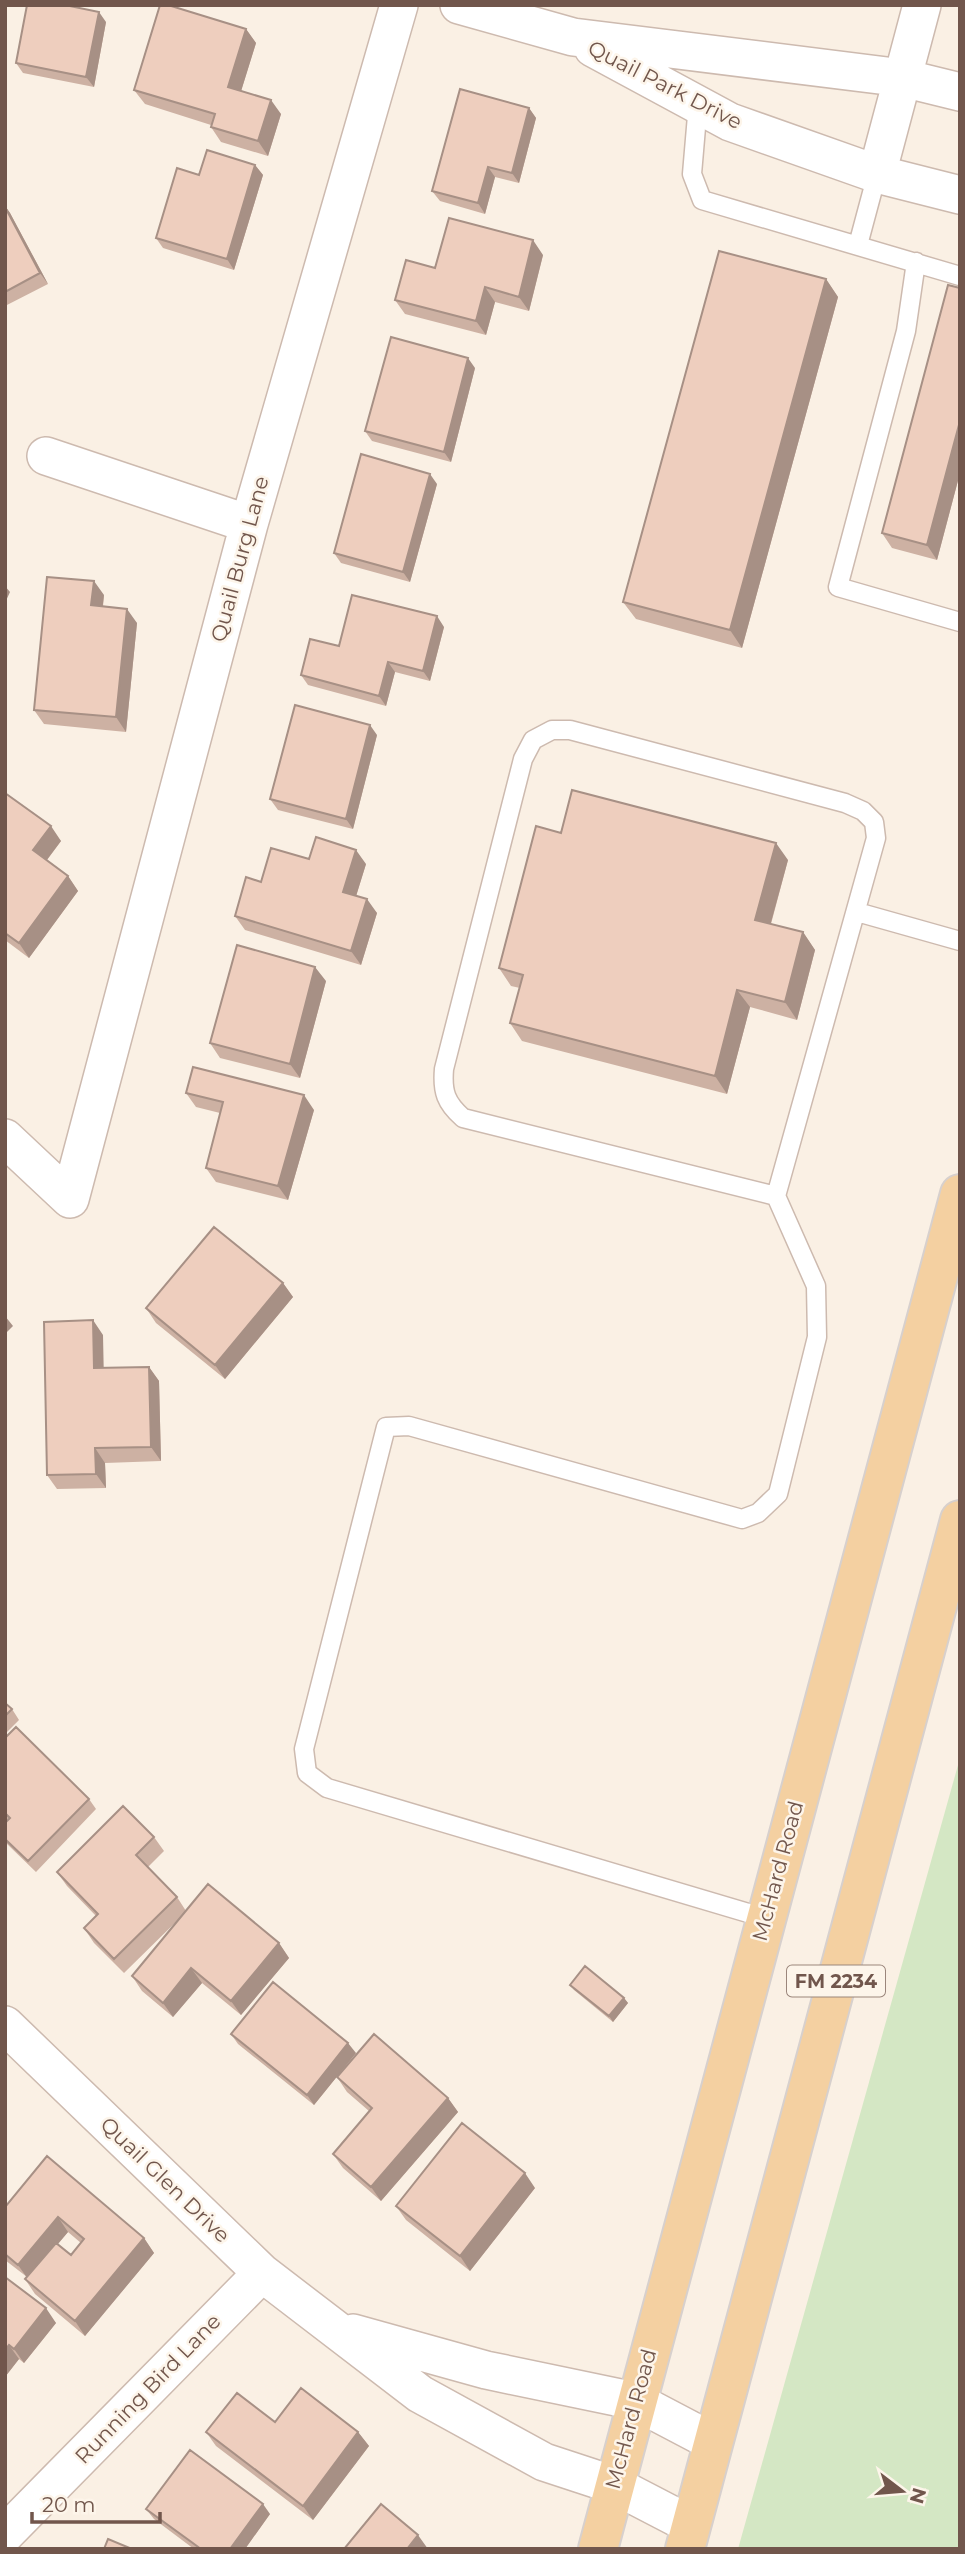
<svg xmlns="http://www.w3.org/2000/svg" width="965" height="2554" font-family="Montserrat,sans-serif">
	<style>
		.green { fill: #d4e7c4 }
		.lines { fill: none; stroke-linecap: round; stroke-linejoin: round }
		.lane-casing { stroke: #cdbaaf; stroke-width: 21 }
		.street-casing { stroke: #cdbaaf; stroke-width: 40 }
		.primary-casing { stroke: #d7d0cd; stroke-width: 42 }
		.lane { stroke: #fff; stroke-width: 18 }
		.street { stroke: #fff; stroke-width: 37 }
		.primary { stroke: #f4d0a1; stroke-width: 38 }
		.wall { fill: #cdb1a3; fill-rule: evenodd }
		.shaded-wall { fill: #a79085 }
		.building { fill: #eecebe; stroke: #a79085; stroke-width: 2 }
		.labels { text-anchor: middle; stroke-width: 5; stroke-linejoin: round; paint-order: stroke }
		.shield { fill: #fdf5ea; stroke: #9b867b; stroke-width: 2 }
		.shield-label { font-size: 19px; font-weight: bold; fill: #71564c }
		.street-label { font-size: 21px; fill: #71564c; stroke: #fdf5ea }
	</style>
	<rect width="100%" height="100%" fill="#faf0e4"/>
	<!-- green -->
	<path class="green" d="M960 1758V2549H738Z"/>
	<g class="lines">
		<!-- lane casing -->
		<g class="lane-casing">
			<path id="lane" d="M698 104 692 174 702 200 960 276
				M858 245 877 174
				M916 262 906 331 838 587 960 622
				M552 730H570L845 803 863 811 874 822 876 838 776 1196 463 1118C446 1103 442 1092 444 1069L523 759 533 740Z
				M857 912 960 941
				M765 1918 327 1788 307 1773 304 1749 386 1427 409 1426 742 1519 758 1513 778 1494 817 1337 816 1286 776 1196"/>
		</g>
		<!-- street casing -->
		<g class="street-casing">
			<path id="street" d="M459 5 573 37 903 78 960 92
				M593 48 730 122 877 174 960 195
				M877 174 922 5
				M46 456 249 524
				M5 1138 70 1199 249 524 399 5
				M5 2025 262 2273 420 2394 544 2462 614 2485 691 2525
				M353 2333 486 2370 635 2401 713 2442
				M5 2534 262 2273"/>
		</g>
		<!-- primary casing -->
		<g class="primary-casing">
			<path id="primary" d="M598 2549 960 1194
				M685 2549 960 1520"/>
		</g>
		<!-- lane -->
		<use href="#lane" class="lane"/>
		<!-- street -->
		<use href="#street" class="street"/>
		<!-- primary -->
		<use href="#primary" class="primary"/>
	</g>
	<!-- wall -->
	<path class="wall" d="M106 22 94 87 23 73 16 63Z
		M246 29 256 43 241 91 281 114 268 156 221 142 211 127V125L145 104 134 90Z
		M529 108 536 118 519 183 495 177 485 214 440 201 432 191Z
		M255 165 263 175 234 270 163 248 156 238 199 175Z
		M5 206 10 213 48 284 5 306Z
		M543 255 529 311 495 302 486 335 405 314 395 300 435 268Z
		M826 279 838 297 742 648 636 619 623 602Z
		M960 288V473L937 560 892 548 882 533Z
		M475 368 451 462 372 441 365 431Z
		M437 484 410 582 341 563 334 553Z
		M104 595 103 607 137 623 126 732 44 724 34 710Z
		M444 627 430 681 395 672 386 706 308 685 301 675 339 646Z
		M377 735 353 829 278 810 270 799Z
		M5 793 61 841 47 860 68 876 78 891 29 958 5 940Z
		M561 833 788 860 771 924 803 932 815 950 797 1020 750 1007 727 1094 522 1041 510 1023 520 988 511 986 499 968Z
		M309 859 366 864 356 896 377 913 361 965 245 930 235 916 261 882Z
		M326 981 300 1078 220 1058 210 1043Z
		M186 1093 314 1110 288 1200 216 1182 206 1168 220 1113 196 1107Z
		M283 1283 293 1297 225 1379 156 1323 146 1308Z
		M103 1335V1368L149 1367 159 1381 161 1461 105 1463 106 1488 57 1489 47 1475Z
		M5 1703 12 1709 19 1720 5 1734Z
		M5 1738 89 1799 96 1809 36 1872 5 1842V1823L8 1820 5 1817Z
		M154 1837 164 1851 148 1867 177 1897 186 1911 279 1943 289 1958 241 2015 202 1983 173 2017 142 1991 132 1976 183 1915 124 1973 94 1943 84 1928 96 1916 67 1886 57 1872Z
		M570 1985 624 1998 628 2003 613 2022 574 1990Z
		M231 2034 356 2053 314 2105 238 2044Z
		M337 2077 448 2098 458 2112 381 2201 343 2168 333 2154 369 2111 347 2092Z
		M535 2188 470 2271 406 2220 396 2206Z
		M5 2207 144 2238 154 2253 85 2336 35 2294 25 2279 27 2277 5 2260ZM68 2232 81 2243 71 2255 58 2244Z
		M5 2277 56 2323 24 2363 19 2359 5 2377Z
		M275 2422 358 2432 369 2446 313 2520 216 2446 206 2432Z
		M146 2509 270 2514 245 2549H194L154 2519Z"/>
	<!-- shaded-wall -->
	<path class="shaded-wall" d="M99 12 106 22 94 87 86 77Z
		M246 29 256 43 238 101 228 87Z
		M271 100 281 114 268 156 258 141Z
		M529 108 536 118 519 183 512 173Z
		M255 165 263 175 234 270 227 259Z
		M488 167 495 177 485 214 478 203Z
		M5 206 10 213 48 284 40 273Z
		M533 240 543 255 529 311 519 297Z
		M826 279 838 297 742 648 730 630Z
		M485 287 495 302 486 335 476 321Z
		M468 358 475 368 451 462 444 452Z
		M960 421V473L937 560 927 545Z
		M430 474 437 484 410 582 403 572Z
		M94 581 104 595 101 620 91 605Z
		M5 586 10 592 5 603Z
		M127 609 137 623 126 732 116 717Z
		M437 616 444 627 430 681 423 671Z
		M388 662 395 672 386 706 379 696Z
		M370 725 377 735 353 829 346 819Z
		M51 826 61 841 43 865 33 850Z
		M776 843 788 860 767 937 755 920Z
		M356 850 366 864 353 906 343 892Z
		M68 876 78 891 29 958 19 943Z
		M367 899 377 913 361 965 351 951Z
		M803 932 815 950 797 1020 785 1002Z
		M315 967 326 981 300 1078 290 1064Z
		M737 990 750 1007 727 1094 715 1076Z
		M304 1095 314 1110 288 1200 278 1186Z
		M283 1283 293 1297 225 1379 215 1365Z
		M5 1316 13 1326 5 1334Z
		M93 1320 103 1335 104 1383 94 1368Z
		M149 1367 159 1381 161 1461 151 1447Z
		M95 1448 105 1463 106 1488 96 1474Z
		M279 1943 289 1958 241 2015 231 2001Z
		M191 1968 202 1983 173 2017 163 2003Z
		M624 1998 628 2003 613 2022 609 2016Z
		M348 2043 356 2053 314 2105 307 2095Z
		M448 2098 458 2112 381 2201 371 2187Z
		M525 2173 535 2188 470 2271 460 2256Z
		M58 2217 68 2232 28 2279 18 2265Z
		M144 2238 154 2253 85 2336 75 2321Z
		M46 2308 56 2323 24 2363 14 2349Z
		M9 2345 19 2359 5 2377V2350Z
		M358 2432 369 2446 313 2520 303 2506Z
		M263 2504 270 2514 245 2549H230Z
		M418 2535 428 2549H407Z"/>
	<!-- building -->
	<path class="building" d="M27 5H65L99 12 86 77 16 63Z
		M160 5H168L246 29 228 87 271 100 258 141 211 127 215 114 134 90Z
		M460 89 529 108 512 173 488 167 478 203 432 191Z
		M207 150 255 165 227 259 156 238 177 168 199 175Z
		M5 207 40 273 5 292Z
		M449 218 533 240 519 297 485 287 476 321 395 300 406 260 435 268Z
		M719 251 826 279 730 630 623 602Z
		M948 285 960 288V421L927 545 882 533Z
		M391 337 468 358 444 452 365 431Z
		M361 454 430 474 403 572 334 553Z
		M47 577 94 581 91 605 127 609 116 717 34 710Z
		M352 595 437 616 423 671 388 662 379 696 301 675 310 639 339 646Z
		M295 705 370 725 346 819 270 799Z
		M572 790 776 843 755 920 803 932 785 1002 737 990 715 1076 510 1023 523 975 499 968 536 826 561 833Z
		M5 793 51 826 33 850 68 876 19 943 5 933Z
		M316 837 356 850 343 892 367 899 351 951 235 916 246 877 261 882 271 848 309 859Z
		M237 945 315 967 290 1064 210 1043Z
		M193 1067 304 1095 278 1186 206 1168 223 1102 186 1093Z
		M214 1227 283 1283 215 1365 146 1308Z
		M93 1320 94 1368 149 1367 151 1447 95 1448 96 1474 47 1475 44 1322Z
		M5 1703 12 1709 5 1716Z
		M16 1727 89 1799 28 1861 5 1839V1823L10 1818 5 1813V1738Z
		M123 1806 154 1837 136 1855 177 1897 114 1959 84 1928 98 1914 57 1872Z
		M208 1884 279 1943 231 2001 191 1968 163 2003 132 1976Z
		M585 1966 624 1998 609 2016 570 1985Z
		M273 1982 348 2043 307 2095 231 2034Z
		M374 2034 448 2098 371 2187 333 2154 372 2108 337 2077Z
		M462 2123 525 2173 460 2256 396 2206Z
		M47 2156 144 2238 75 2321 25 2279 56 2243 71 2255 84 2239 58 2217 18 2265 5 2254V2207Z
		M5 2277 46 2308 14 2349 9 2345 5 2350Z
		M301 2388 358 2432 303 2506 206 2432 237 2393 275 2422Z
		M190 2450 263 2504 230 2549H201L146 2509Z
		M381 2504 418 2535 407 2549H344Z
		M108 2539 132 2549H104Z"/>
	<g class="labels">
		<!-- shield labels -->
		<rect class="shield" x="787" y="1965.5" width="98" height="31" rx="5"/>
		<g class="shield-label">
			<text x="836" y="1988">FM 2234</text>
		</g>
		<!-- street labels -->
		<g class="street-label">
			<text transform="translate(665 85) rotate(27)" y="7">Quail Park Drive</text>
			<text transform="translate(240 559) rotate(-75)" y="7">Quail Burg Lane</text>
			<text transform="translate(778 1871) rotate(-75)" y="7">McHard Road</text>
			<text transform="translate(165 2180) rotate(44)" y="7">Quail Glen Drive</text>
			<text transform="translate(148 2389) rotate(-46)" y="7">Running Bird Lane</text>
			<text transform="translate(631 2419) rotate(-75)" y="7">McHard Road</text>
		</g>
	</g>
	<!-- border -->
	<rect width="965" height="2554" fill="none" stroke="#71564c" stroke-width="14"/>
	<!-- north arrow -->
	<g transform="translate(902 2491) rotate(106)" stroke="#fdf5ea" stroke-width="5" paint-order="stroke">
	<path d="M0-5L12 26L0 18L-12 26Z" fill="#71564c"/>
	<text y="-10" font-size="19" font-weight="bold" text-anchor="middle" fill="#71564c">N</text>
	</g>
	<!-- scale -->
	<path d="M32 2512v10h128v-10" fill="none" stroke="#71564c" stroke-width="3.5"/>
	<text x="42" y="2512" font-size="21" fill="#71564c" stroke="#fdf5ea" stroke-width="5" paint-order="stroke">20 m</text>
</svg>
